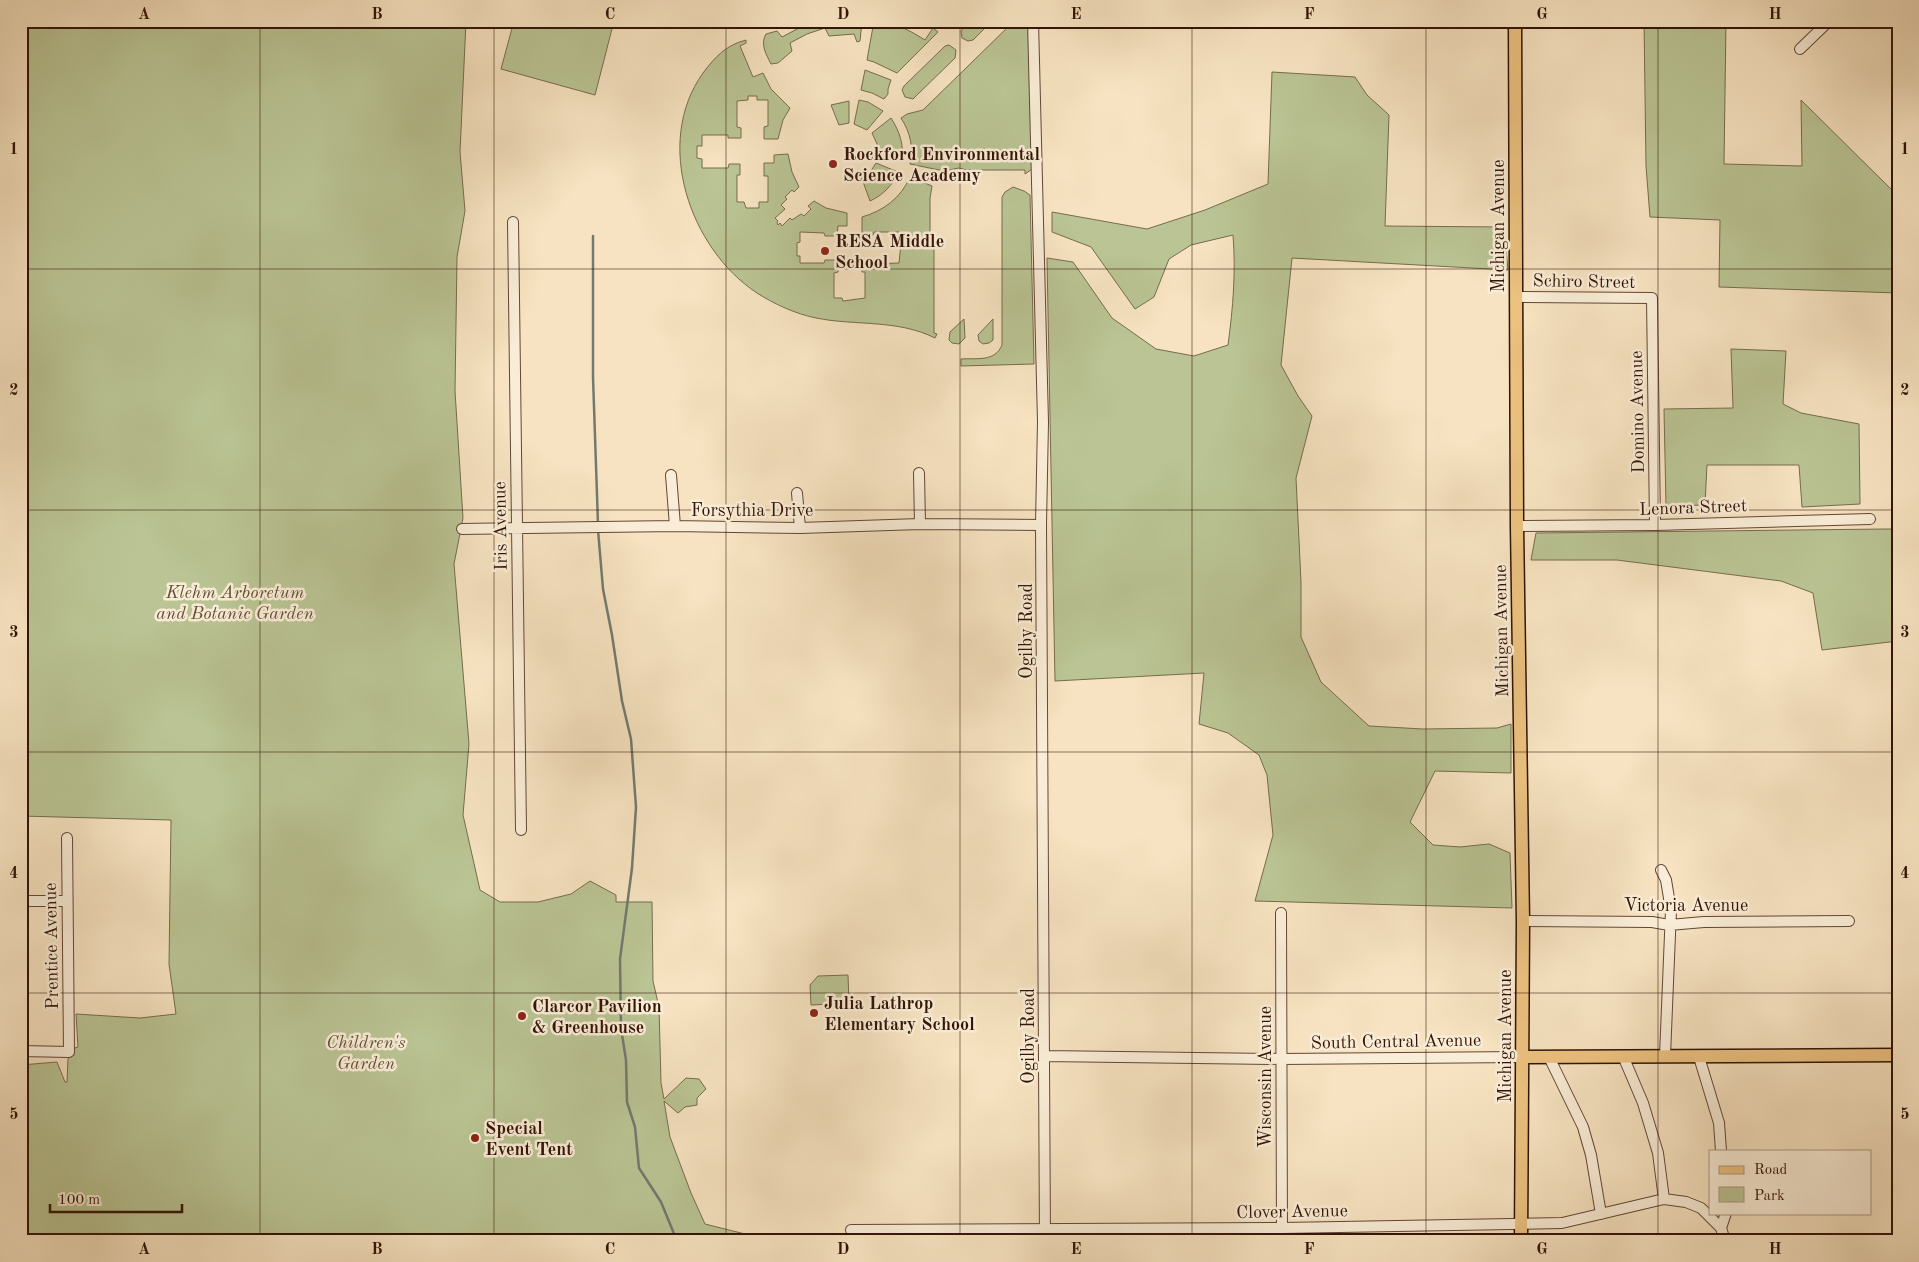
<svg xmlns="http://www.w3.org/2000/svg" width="1919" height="1262" font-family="'Old Standard TT',serif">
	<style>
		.green { fill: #bac494; stroke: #766c4d }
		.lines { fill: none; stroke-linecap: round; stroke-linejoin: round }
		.stream { stroke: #727a70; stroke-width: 2.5 }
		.minor-casing { stroke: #634735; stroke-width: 12 }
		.major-casing { stroke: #321306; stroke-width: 15 }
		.minor { stroke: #faedd7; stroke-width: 10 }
		.major { stroke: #ecc280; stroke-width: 12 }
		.grid { fill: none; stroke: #321306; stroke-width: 1; stroke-opacity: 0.55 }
		.poi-dot { fill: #8f2418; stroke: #faedd7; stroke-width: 2 }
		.labels { text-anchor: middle; stroke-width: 5; stroke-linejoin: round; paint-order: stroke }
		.poi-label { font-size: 18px; font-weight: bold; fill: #321306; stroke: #faedd7; text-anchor: start }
		.street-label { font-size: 18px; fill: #321306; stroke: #faedd7 }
		.park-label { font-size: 18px; font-style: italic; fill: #625138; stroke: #faedd7 }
		.neatline { fill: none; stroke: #321306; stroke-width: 2 }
		.grid-label { font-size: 16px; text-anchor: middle; font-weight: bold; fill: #321306 }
	</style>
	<rect width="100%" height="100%" fill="#f7e3c1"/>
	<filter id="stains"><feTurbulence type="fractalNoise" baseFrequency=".004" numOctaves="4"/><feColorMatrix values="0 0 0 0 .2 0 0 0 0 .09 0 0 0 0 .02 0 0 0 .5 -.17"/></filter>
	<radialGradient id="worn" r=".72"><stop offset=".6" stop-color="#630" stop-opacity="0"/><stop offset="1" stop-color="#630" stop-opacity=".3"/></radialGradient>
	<!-- green -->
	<path class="green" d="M21 21H466L460 152 465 211 457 257 455 391 463 518 454 564 469 744 463 815 480 890 500 902H538L571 894 590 881 616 895V902H652L653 981 659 1007 661 1083 664 1099 686 1078 699 1079 706 1089 697 1098V1105L685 1107 678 1113 664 1101 670 1137 691 1193 705 1224 757 1237 778 1234 802 1241H21V1065L57 1062 65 1082H67L68 1059 75 1048 78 1047 76 1014 140 1018 176 1014 169 964 171 820 21 816Z
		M514 21H614L595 95 501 69Z
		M819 21H828L829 23 862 21 860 41 857 42 854 34 829 36 825 28 807 34 790 43 792 51 778 63 771 64C766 54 760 44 766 34L777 31 782 37 797 29Z
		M874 21C893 21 909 30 925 40L933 28 938 32 897 73 874 62 867 60Z
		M969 21H992L973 40 968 41 962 38 961 31Z
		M1016 21H1024L1029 26 1032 169 1025 174V170H967L959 168 944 171 910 164C914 147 910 132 901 118L907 114 923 110 1011 24Z
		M1644 21H1726L1724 164 1802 166 1801 100 1898 196V293L1719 287 1720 220 1650 217 1646 166Z
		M746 40V43L740 46 753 77 763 73 771 89 790 108 783 120 778 139H764V127L768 126V100H757V96H748V100L737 101V127L741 128V138H728V135H702V146H697V158L702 159V168H728L729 164H740V175H737V202H744L746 208H759V202H768V176H764V163H774V155L788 154 792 172 799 187 794 192 792 190 785 197 787 199 781 205 785 209 775 218 778 221 777 223 778 225 780 223 782 226 790 218 792 220 801 214 804 216 811 209 808 206 814 201 826 208 847 213V226H838L837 236H825L824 233 800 232V242L797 243V256H800V263H824L825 260H838V272L834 273V298H842L843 301 865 298V272H862V260H873V264L899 263 901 243H899V232H874L873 235H862V217C883 211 901 198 910 177L932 186 930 198V233L934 235V333L937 334 935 338C897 319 855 326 816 318 796 314 774 304 757 293 690 249 653 143 703 73 715 57 726 45 746 40Z
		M949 45 956 50 955 58 915 97 913 99 905 97 902 90 904 86 945 46Z
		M865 70 891 80 888 89V94L884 99 872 93 861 90Z
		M1272 72 1355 77 1367 95 1389 115 1385 226 1504 227 1508 270 1292 258 1281 365 1298 396 1312 416 1296 478 1301 582V637L1321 682 1369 726 1423 729 1497 728 1511 724V773L1435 771 1410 822 1433 845 1460 847 1489 844 1510 853 1512 908 1255 901 1273 835 1267 775 1259 755 1228 733 1199 724 1204 673 1055 681 1047 258 1073 262 1112 318 1156 349 1194 356 1228 345C1233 308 1236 272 1233 235L1191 245 1169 259 1154 297 1135 309 1091 247 1052 232V212L1147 229 1205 210 1268 184Z
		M859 100 868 102 883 111 867 130 854 124Z
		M849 101V123L839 125 831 105Z
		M891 118C900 132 904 145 902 162L877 157 878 146 872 133Z
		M876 163 898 172C893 185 883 195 870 201L862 179 869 174Z
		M1013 187 1024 191 1030 195 1034 364 961 366V359C977 358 995 362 1002 345V197L1005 192Z
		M964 319 965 338 959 344 952 343 949 340 950 332Z
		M993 319V340L989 343 983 344 979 341 978 335Z
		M1731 349 1786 351 1783 404 1801 413 1859 424 1860 504 1802 507 1799 465H1707L1705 505 1666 506 1664 409 1733 408Z
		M1885 529H1898V641L1822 650 1813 593 1781 581 1617 560H1531L1536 533Z
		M848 975 849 1003 811 1005 810 985 818 976Z"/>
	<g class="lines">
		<!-- stream -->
		<path class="stream" d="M593 236V377L598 524
			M598 530 603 589 612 635 622 701 631 739 636 807 632 868 620 959 621 1028 626 1060 627 1102 635 1127 639 1168 661 1202 677 1241"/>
		<!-- minor casing -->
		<g class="minor-casing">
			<path id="minor" d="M1033 21 1043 422 1041 525 1045 1241
				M1800 49 1829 21
				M513 222 521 830
				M1516 297 1652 298 1655 525
				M919 473 920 524
				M671 475 675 526
				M797 493 800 528
				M1517 526 1655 525 1870 519
				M462 529 675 526 800 528 920 524 1041 525
				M1661 870 1666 880 1671 910 1665 1056
				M21 901H66
				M1281 913 1282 1241
				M1523 921 1652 922 1669 925 1704 922 1849 921
				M21 1051 69 1052 67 838
				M1045 1056 1281 1059 1522 1057
				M1623 1056 1643 1103 1658 1153 1664 1199
				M1549 1057 1583 1127 1591 1155 1601 1214
				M1699 1057 1719 1123 1721 1151
				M851 1230 1282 1228 1562 1223 1664 1199 1686 1202 1701 1208 1721 1228
				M1725 1241 1721 1228 1726 1213"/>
		</g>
		<!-- major casing -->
		<g class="major-casing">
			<path id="major" d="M1515 21 1517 526 1523 921 1521 1241
				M1522 1057 1898 1055"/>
		</g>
		<!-- minor -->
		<use href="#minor" class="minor"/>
		<!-- major -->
		<use href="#major" class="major"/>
	</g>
	<!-- grid -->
	<path class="grid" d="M260 21V1241M494 21V1241M726 21V1241M960 21V1241M1192 21V1241M1426 21V1241M1658 21V1241M21 269H1898M21 510H1898M21 752H1898M21 993H1898"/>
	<!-- markers -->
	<g class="poi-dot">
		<circle cx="833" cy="164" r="5"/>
		<circle cx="825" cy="251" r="5"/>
		<circle cx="814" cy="1013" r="5"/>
		<circle cx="522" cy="1016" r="5"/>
		<circle cx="475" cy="1138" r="5"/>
	</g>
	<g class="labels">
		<!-- poi labels -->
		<g class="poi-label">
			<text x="843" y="160">Rockford Environmental<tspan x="843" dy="21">Science Academy</tspan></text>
			<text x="835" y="247">RESA Middle<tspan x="835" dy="21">School</tspan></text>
			<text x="824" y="1009">Julia Lathrop<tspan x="824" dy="21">Elementary School</tspan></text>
			<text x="532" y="1012">Clarcor Pavilion<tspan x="532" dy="21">&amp; Greenhouse</tspan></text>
			<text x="485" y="1134">Special<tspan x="485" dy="21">Event Tent</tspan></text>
		</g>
		<!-- street labels -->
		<g class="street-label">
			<text transform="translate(1498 226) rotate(-90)" y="6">Michigan Avenue</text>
			<text transform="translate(1584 281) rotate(1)" y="6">Schiro Street</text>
			<text transform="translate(1637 412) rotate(-91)" y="6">Domino Avenue</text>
			<text transform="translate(1693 507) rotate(-2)" y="6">Lenora Street</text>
			<text x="752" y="516">Forsythia Drive</text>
			<text transform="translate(500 526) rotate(-91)" y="6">Iris Avenue</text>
			<text transform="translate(1026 631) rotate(-90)" y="6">Ogilby Road</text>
			<text transform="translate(1501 631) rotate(-91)" y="6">Michigan Avenue</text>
			<text x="1686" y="911">Victoria Avenue</text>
			<text transform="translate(51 946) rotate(-91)" y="6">Prentice Avenue</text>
			<text transform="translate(1028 1036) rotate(-90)" y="6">Ogilby Road</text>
			<text transform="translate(1505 1036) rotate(-90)" y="6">Michigan Avenue</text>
			<text transform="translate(1396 1041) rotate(-1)" y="6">South Central Avenue</text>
			<text transform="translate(1265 1077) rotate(-90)" y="6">Wisconsin Avenue</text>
			<text transform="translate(1292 1211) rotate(-1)" y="6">Clover Avenue</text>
		</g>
		<!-- park labels -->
		<g class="park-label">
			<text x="235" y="598">Klehm Arboretum<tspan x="235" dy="21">and Botanic Garden</tspan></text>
			<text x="366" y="1048">Children's<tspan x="366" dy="21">Garden</tspan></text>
		</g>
	</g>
	<!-- margin -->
	<rect width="1919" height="1262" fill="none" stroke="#f7e3c1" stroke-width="55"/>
	<!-- legend -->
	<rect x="1709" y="1150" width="162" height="65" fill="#faedd7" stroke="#aa9683"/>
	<rect x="1719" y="1166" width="25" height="8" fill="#ecc280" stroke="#aa9683"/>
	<text x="1754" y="1174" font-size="15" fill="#321306">Road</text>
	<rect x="1719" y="1187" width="25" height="15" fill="#bac494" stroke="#aa9683"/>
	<text x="1754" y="1200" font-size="15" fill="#321306">Park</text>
	<!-- scale -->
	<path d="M50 1204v8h132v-8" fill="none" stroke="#321306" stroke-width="2.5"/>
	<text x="58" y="1204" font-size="15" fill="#321306" stroke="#faedd7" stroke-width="4" paint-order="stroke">100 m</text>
	<rect x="28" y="28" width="1864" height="1206" class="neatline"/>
	<g class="grid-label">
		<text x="144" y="19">A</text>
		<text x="377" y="19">B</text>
		<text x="610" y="19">C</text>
		<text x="843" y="19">D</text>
		<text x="1076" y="19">E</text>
		<text x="1309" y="19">F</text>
		<text x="1542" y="19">G</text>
		<text x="1775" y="19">H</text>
		<text x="14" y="154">1</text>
		<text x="1905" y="154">1</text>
		<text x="14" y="395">2</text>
		<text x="1905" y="395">2</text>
		<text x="14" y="637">3</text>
		<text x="1905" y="637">3</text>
		<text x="14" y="878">4</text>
		<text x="1905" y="878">4</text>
		<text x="14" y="1119">5</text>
		<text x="1905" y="1119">5</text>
		<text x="144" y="1254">A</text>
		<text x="377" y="1254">B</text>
		<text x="610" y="1254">C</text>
		<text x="843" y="1254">D</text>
		<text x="1076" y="1254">E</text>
		<text x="1309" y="1254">F</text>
		<text x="1542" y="1254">G</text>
		<text x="1775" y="1254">H</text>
	</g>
	<rect width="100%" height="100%" filter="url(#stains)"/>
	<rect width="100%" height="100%" fill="url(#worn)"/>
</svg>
